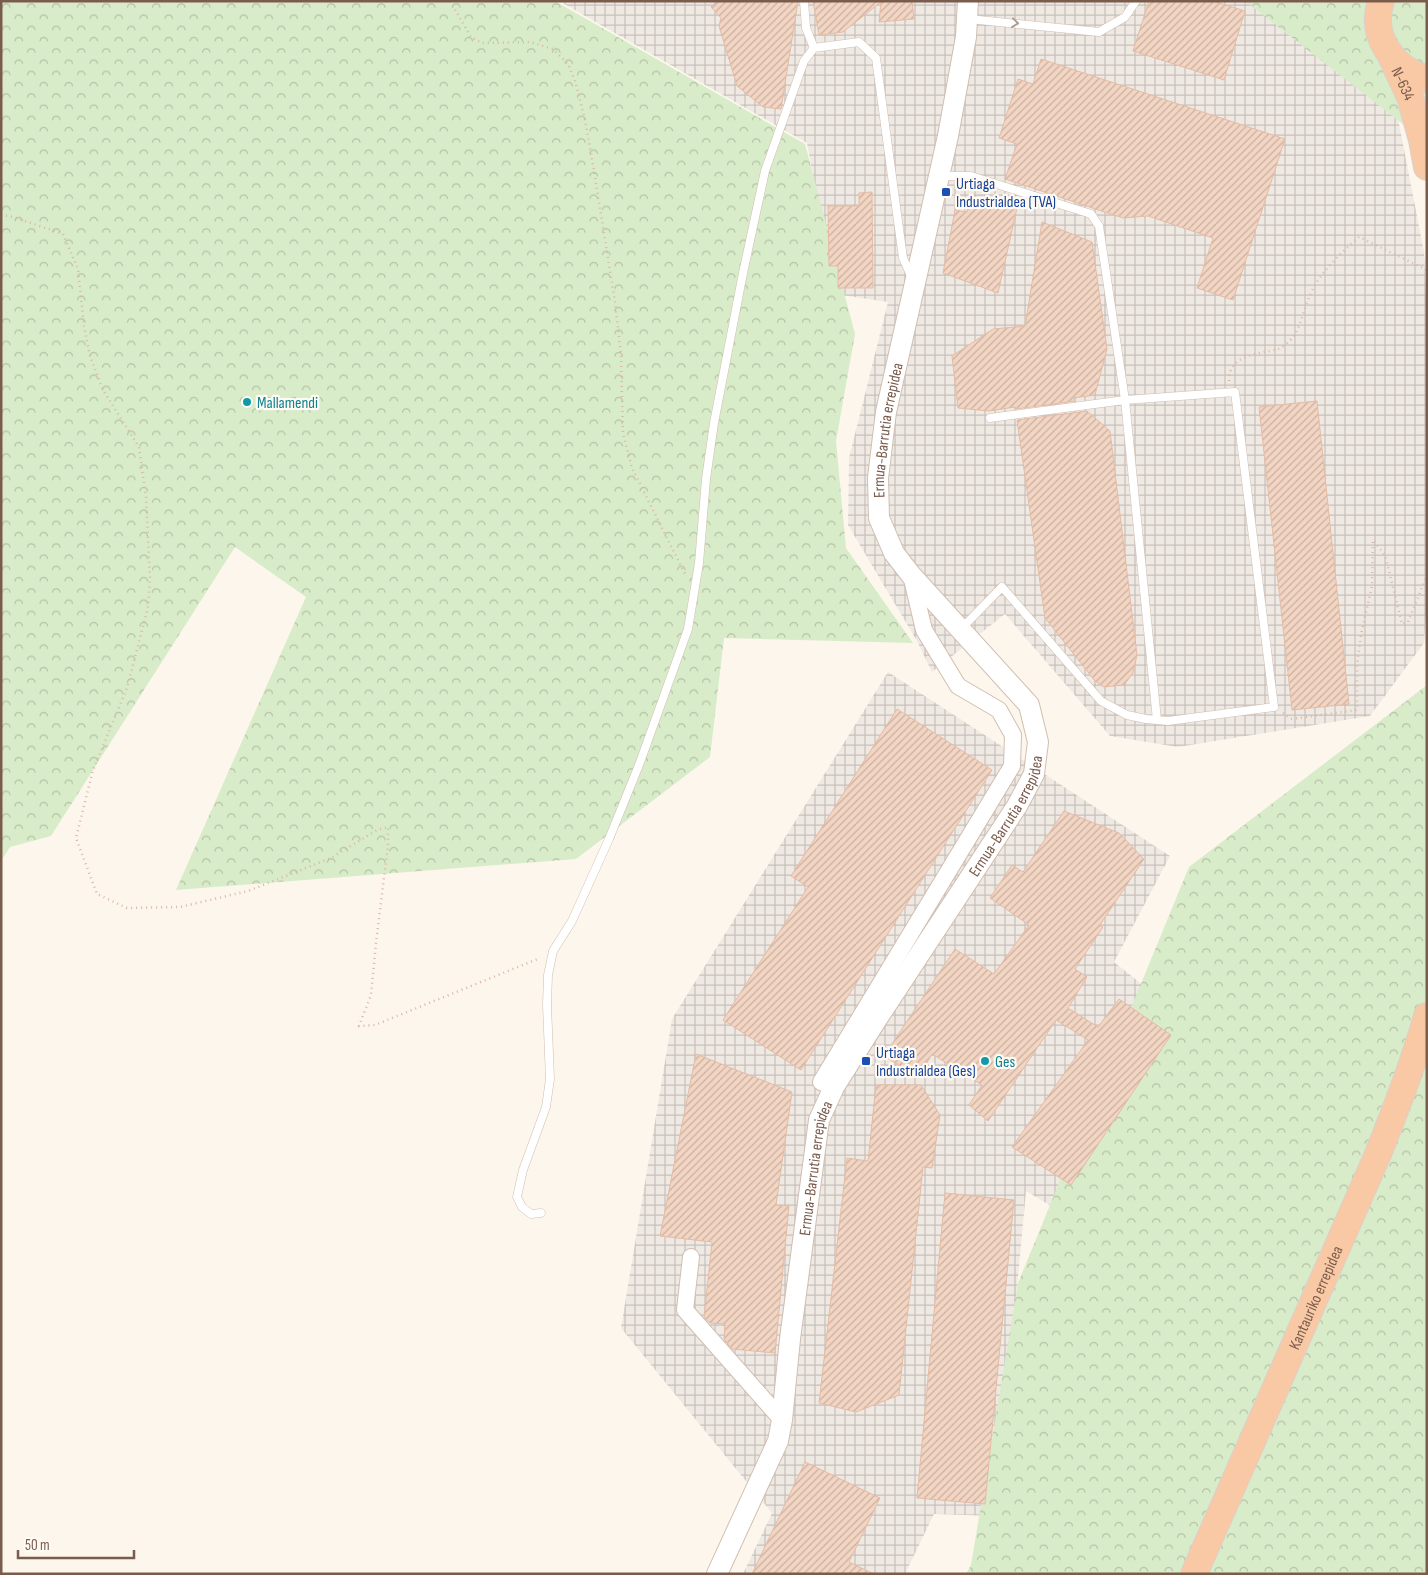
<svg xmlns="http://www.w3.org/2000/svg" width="1428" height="1575" font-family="'Sofia Sans Condensed',sans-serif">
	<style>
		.industrial { fill: url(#industrial-grid) }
		.forest { fill: url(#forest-crowns) }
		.building { fill: url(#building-hatch); stroke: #e6bba3 }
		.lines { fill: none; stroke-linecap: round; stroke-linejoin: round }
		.service-casing { stroke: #d1beb0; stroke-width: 9 }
		.minor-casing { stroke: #d1beb0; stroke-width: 18 }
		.tertiary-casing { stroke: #d1beb0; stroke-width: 22 }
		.trunk-casing { stroke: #dad1cd; stroke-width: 28 }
		.path { stroke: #d9b8a5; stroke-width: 2.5; stroke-dasharray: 1 4; stroke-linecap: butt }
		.service { stroke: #fff; stroke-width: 8 }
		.minor { stroke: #fff; stroke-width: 16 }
		.tertiary { stroke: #fff; stroke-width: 20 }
		.trunk { stroke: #f9c8a4; stroke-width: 26 }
		.oneway { stroke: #af9d94 }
		.transit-dot { fill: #1a4fb4; stroke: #fffaf3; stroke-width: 2 }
		.culture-dot { fill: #0f9aa8; stroke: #fffaf3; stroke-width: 2 }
		.labels { text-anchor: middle; stroke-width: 4.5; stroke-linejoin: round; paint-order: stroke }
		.street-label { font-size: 16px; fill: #7a5c4d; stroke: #fffaf3 }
		.transit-label { font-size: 16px; fill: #164399; stroke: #fffaf3; text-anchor: start }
		.culture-label { font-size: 16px; fill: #0d838f; stroke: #fffaf3; text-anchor: start }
	</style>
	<defs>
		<pattern id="industrial-grid" width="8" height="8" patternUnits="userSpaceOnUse" patternTransform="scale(1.25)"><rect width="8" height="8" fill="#efe9e4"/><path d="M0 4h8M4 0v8" fill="none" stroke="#c7c0bb"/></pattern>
		<pattern id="forest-crowns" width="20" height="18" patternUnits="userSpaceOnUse" patternTransform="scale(1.25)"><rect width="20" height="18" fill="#d8ecc9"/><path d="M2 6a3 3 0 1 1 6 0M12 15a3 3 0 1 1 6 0" fill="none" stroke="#b4c2a5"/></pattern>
		<pattern id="building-hatch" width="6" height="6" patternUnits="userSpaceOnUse" patternTransform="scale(1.25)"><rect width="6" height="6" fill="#f3d5c3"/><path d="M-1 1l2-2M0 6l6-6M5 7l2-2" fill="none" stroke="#cab0a1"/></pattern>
	</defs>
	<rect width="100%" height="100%" fill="#fdf6ec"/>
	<!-- industrial -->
	<path class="industrial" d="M559 1H1250L1393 93 1424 252 1427 321V599L1424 643 1370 716 1178 747 1110 736 1005 614 932 672 917 641 848 525 849 458 888 302 834 294 807 143Z
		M888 672 1170 856 1114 962 1194 1026 1068 1216 1026 1191 996 1516 934 1514 905 1574H743L772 1513 621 1328 672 1019Z"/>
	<!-- forest -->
	<path class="forest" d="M1 1H555L805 144 855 334 836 441 846 548 913 643 724 638 710 757 576 859 176 890 306 597 235 547 51 836 10 847 1 861Z
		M1244 1H1427V143L1249 4Z
		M1427 685V1574H966L971 1565 1018 1283 1189 867Z"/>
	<!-- building -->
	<path class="building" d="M717 1H798L781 109 763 107 737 86 719 26 721 18 711 7Z
		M813 1H912L914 19 879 22 881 2 843 32 819 35Z
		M1149 1H1213L1245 11 1224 80 1133 51Z
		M1041 59 1285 139 1233 300 1197 288 1213 238 1148 216 1123 218 1005 179 1017 144 999 138 1018 79 1033 84Z
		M872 192 873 288H838V266H829L828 206H859V193Z
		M970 200 1017 208 998 293 943 273 955 210 967 212Z
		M1042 222 1092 242 1107 349 1095 395 1073 398 1076 401 1016 409 1015 407 989 411 958 408 952 356 993 329 1025 326Z
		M1317 401 1349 704 1292 710 1259 407Z
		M1087 411 1110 431 1137 655 1133 673 1124 685 1104 687 1095 681 1045 618 1017 420Z
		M897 709 992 770 801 1070 723 1020 808 887 791 876Z
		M1064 811 1119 833 1144 859 1100 925 1103 927 1075 969 1087 977 1068 1008 1098 1027 1119 999 1171 1035 1071 1185 1012 1147 1088 1040 1056 1020 988 1121 969 1105 982 1085 932 1054 925 1066 902 1067 884 1056 955 949 994 974 1029 925 990 898 1012 865 1023 872Z
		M696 1054 792 1092 776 1205 789 1206 775 1353 732 1349 724 1339 725 1324 710 1323 704 1317 712 1242 660 1236Z
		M876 1085H921L940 1115 932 1168 923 1167 899 1395 856 1412 819 1403 847 1158 868 1161Z
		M945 1193 1014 1200 985 1504 917 1498Z
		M805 1462 880 1498 849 1562 874 1574H752Z"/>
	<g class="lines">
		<!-- service casing -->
		<g class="service-casing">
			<path id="service" d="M804 1 806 28 814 48
				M969 19 1099 32 1125 17 1136 1
				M941 176H971L1091 214 1099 226 1125 400 1157 720
				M960 630 1002 587 1101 701 1127 715 1146 719 1168 721 1274 707 1235 392 1125 400 990 418
				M541 1213 531 1214 522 1207 517 1197 523 1170 546 1107 550 1079 547 1005 548 975 553 951 572 921 609 839 639 765 688 629 699 563 706 479 714 423 743 273 765 171 804 61 814 48 859 42 876 58 903 258 911 276"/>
		</g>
		<!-- minor casing -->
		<g class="minor-casing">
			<path id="minor" d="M834 1087 821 1082 1012 766 1013 735 999 710 958 686 924 630 911 575
				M691 1257 685 1310 782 1420"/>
		</g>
		<!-- tertiary casing -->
		<g class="tertiary-casing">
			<g id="tertiary">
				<path id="s1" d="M717 1574 778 1441 782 1420 790 1339 819 1120 834 1087 877 1019 1017 806 1034 774 1038 742 1029 705 911 575 894 553 879 518 878 478 886 412 948 136 966 37 968 1"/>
			</g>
		</g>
		<!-- trunk casing -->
		<g class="trunk-casing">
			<g id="trunk">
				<path d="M1381 1C1369 37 1394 69 1427 79"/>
				<path id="s2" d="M1392 58 1410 97 1422 140 1427 167"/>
				<path id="s3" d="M1194 1574 1378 1154C1396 1109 1414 1063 1427 1016"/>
			</g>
		</g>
		<!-- path -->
		<path class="path" d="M450 1 471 37 482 43 530 42 553 49 568 64 575 81 585 120 594 171 615 302 621 355 623 434 632 468 685 574
			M1 215 13 217 63 234 78 269 84 326 90 356 103 390 139 447 146 497 150 579 148 607 127 688 93 770 76 838 97 894 127 908 180 907 248 891 331 858 377 830 388 827V845L376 943 371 995 359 1026 375 1025 540 958
			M1229 381C1228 354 1260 354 1278 349 1283 347 1290 341 1293 337 1301 327 1304 307 1310 295 1320 272 1341 253 1359 237L1427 270
			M1283 713 1291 719 1357 710V665L1361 634 1372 586 1373 540 1385 555 1402 624 1408 622 1427 575"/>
		<!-- service -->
		<use href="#service" class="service"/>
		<!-- minor -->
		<use href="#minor" class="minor"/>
		<!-- tertiary -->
		<use href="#tertiary" class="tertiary"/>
		<!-- trunk -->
		<use href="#trunk" class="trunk"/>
	</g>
	<!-- one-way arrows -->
	<defs><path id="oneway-chevron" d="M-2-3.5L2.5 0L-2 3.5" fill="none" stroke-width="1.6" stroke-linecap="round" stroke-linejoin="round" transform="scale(1.25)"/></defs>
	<use class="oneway" href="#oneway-chevron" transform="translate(1015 23) rotate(6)"/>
	<!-- markers -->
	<g class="transit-dot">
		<rect x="941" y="187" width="10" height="10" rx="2.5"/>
		<rect x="861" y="1056" width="10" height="10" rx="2.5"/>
	</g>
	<g class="culture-dot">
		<circle cx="247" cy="402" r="5"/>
		<circle cx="985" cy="1061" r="5"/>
	</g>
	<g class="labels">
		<!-- street labels -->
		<g class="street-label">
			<text dy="6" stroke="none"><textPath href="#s2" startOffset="28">N-634</textPath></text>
			<text dy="6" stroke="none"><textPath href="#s1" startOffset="1278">Ermua-Barrutia errepidea</textPath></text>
			<text dy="6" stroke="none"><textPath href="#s1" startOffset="828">Ermua-Barrutia errepidea</textPath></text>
			<text dy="6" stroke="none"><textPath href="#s1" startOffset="422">Ermua-Barrutia errepidea</textPath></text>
			<text dy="6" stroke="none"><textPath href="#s3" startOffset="302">Kantauriko errepidea</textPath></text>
		</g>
		<!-- transit labels -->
		<g class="transit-label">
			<text x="956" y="189">Urtiaga<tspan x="956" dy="18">Industrialdea (TVA)</tspan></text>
			<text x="876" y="1058">Urtiaga<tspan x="876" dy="18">Industrialdea (Ges)</tspan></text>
		</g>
		<!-- culture labels -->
		<g class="culture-label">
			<text x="257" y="408">Mallamendi</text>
			<text x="995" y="1067">Ges</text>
		</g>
	</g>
	<!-- border -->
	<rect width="1428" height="1575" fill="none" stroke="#7a5c4d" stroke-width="5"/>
	<!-- scale -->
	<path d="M18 1550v8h116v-8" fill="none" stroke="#7a5c4d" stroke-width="2.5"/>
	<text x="25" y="1550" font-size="15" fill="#7a5c4d" stroke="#fffaf3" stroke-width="4" paint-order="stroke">50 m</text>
</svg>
